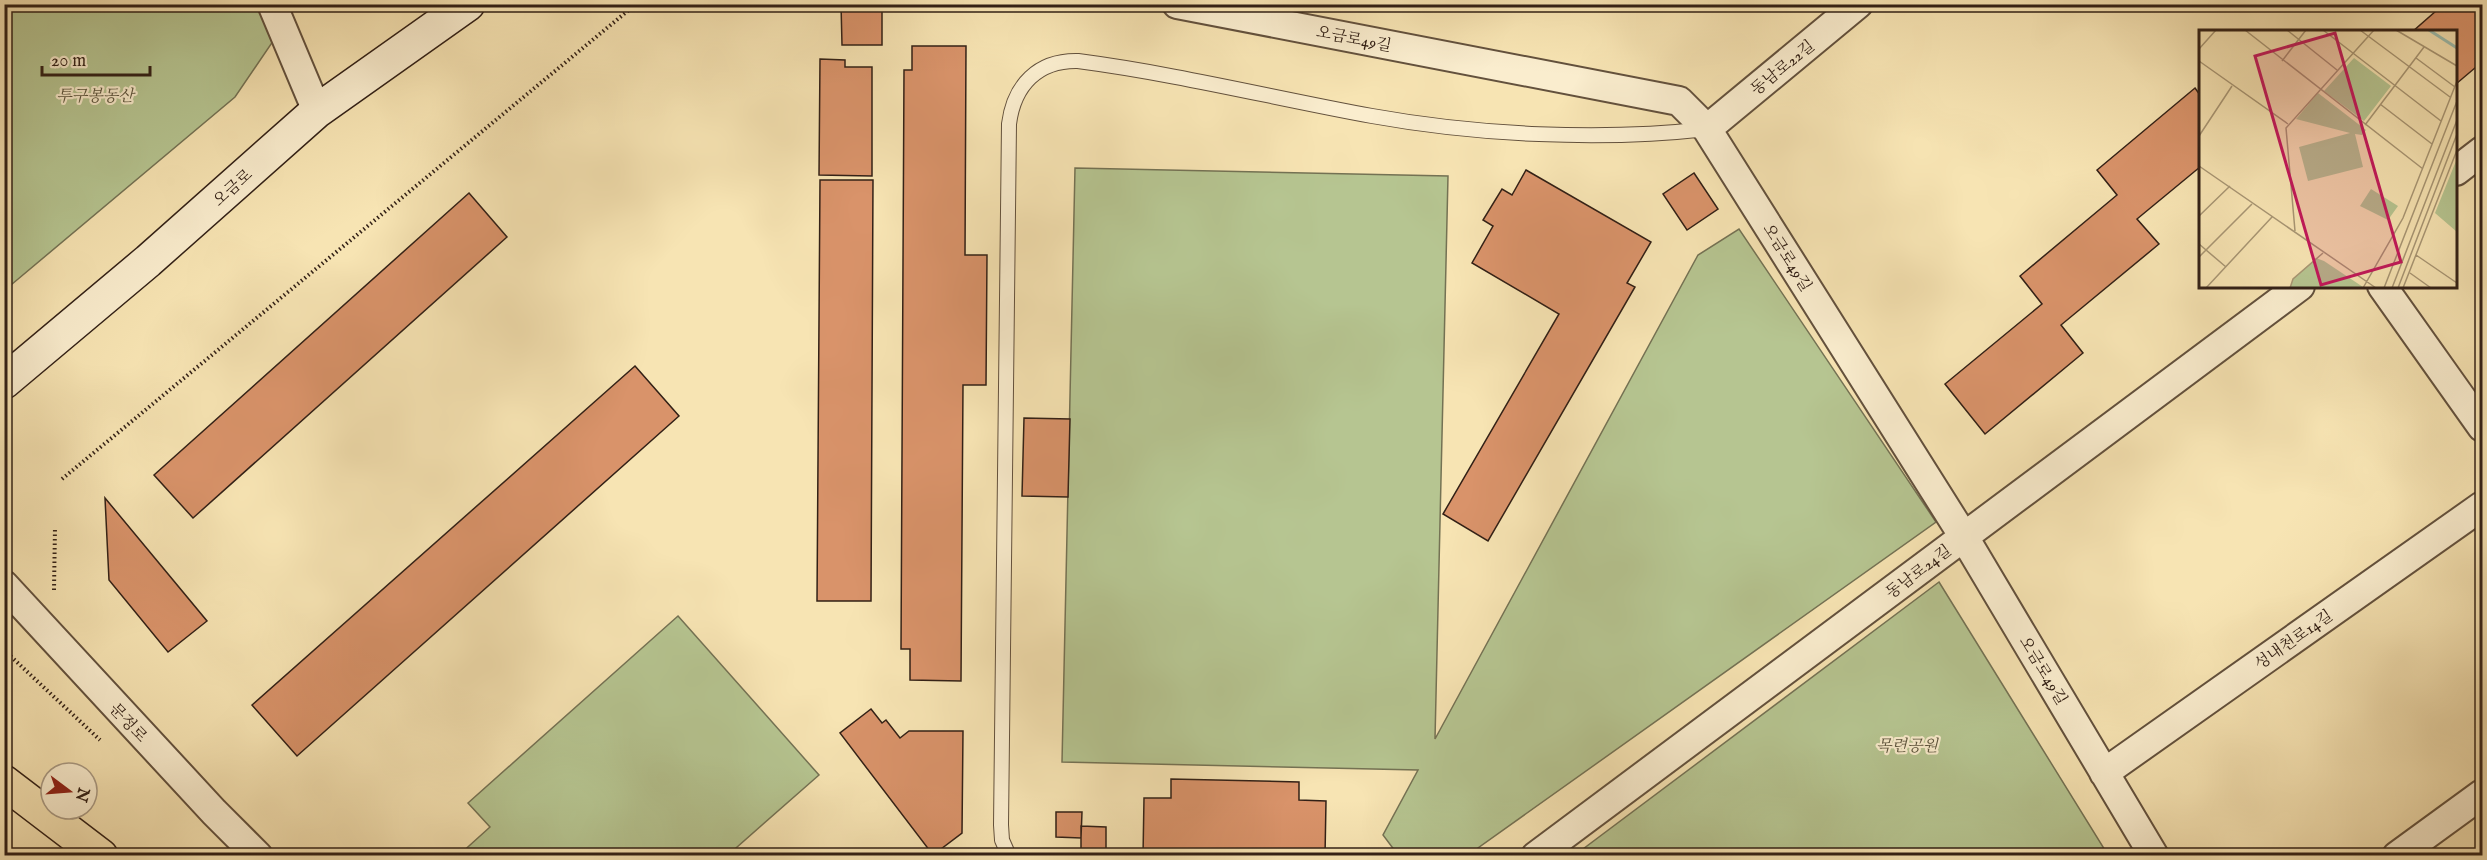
<svg xmlns="http://www.w3.org/2000/svg" width="2487" height="860" font-family="'IM FELL English','Noto Serif KR',serif">
	<style>
		.green { fill: #b6c591; stroke: #747254; stroke-width: 1.5 }
		.building { fill: #d9936a; stroke: #322016; stroke-width: 1.5 }
		.lines { fill: none; stroke-linecap: round; stroke-linejoin: round }
		.lane-casing { stroke: #63513d; stroke-width: 16 }
		.street-casing { stroke: #63513d; stroke-width: 32 }
		.secondary-casing { stroke: #322016; stroke-width: 36 }
		.highway-casing { stroke: #322016; stroke-width: 36 }
		.path { stroke: #322016; stroke-width: 4; stroke-dasharray: 1.5 3; stroke-linecap: butt }
		.lane { stroke: #faedce; stroke-width: 14 }
		.street { stroke: #faedce; stroke-width: 28 }
		.secondary { stroke: #faedce; stroke-width: 33 }
		.highway { stroke: #f7e4b3; stroke-width: 33 }
		.labels { text-anchor: middle; stroke-width: 4.5; stroke-linejoin: round; paint-order: stroke }
		.street-label { font-size: 16px; fill: #322016; stroke: #faedce }
		.park-label { font-size: 16px; font-style: italic; fill: #5a523b; stroke: #faedce }
		.inset-river { fill: none; stroke: #9dbeaf; stroke-width: 3 }
		.inset-road { fill: none; stroke: #a89674; stroke-width: 1.5 }
		.view { fill: #c2185b; fill-opacity: 0.15; stroke: #c2185b; stroke-width: 3 }
		.inset-edge { fill: none; stroke: #322016; stroke-width: 3 }
	</style>
	<rect width="100%" height="100%" fill="#f7e4b3"/>
	<filter id="stains"><feTurbulence type="fractalNoise" baseFrequency=".00333" numOctaves="4"/><feColorMatrix values="0 0 0 0 .2 0 0 0 0 .09 0 0 0 0 .02 0 0 0 .5 -.17"/></filter>
	<radialGradient id="worn" r=".72"><stop offset=".6" stop-color="#630" stop-opacity="0"/><stop offset="1" stop-color="#630" stop-opacity=".3"/></radialGradient>
	<!-- green -->
	<path class="green" d="M5 5H271L282 28 235 97 5 290Z
		M1075 168 1448 176 1435 739 1698 255 1739 229 1936 522 1468 855H1398L1383 835 1418 770 1062 762Z
		M1939 582 2108 855H1575Z
		M678 616 819 775 728 855H459L490 827 468 803Z"/>
	<!-- building -->
	<path class="building" d="M841 4H882V45H842Z
		M2444 4H2482V62L2456 84V32H2412Z
		M912 46H966L965 255H987L986 385H963L961 681 910 680V649H901L904 70H912Z
		M820 59 845 60V67H872V176L819 175Z
		M2195 88 2200 95V167L2137 219 2159 244 2061 325 2083 353 1985 434 1945 384 2042 304 2020 276 2117 195 2097 170Z
		M1526 170 1651 242 1627 283 1635 287 1488 541 1443 514 1559 314 1472 263 1493 226 1483 220 1502 189 1512 195Z
		M1694 173 1718 209 1687 230 1663 194Z
		M820 180H873L871 601H817Z
		M469 193 507 237 193 518 154 475Z
		M635 366 679 416 297 756 252 705Z
		M1024 418 1070 419 1068 497 1022 496Z
		M105 498 207 621 168 652 109 580Z
		M871 709 882 723 886 720 900 738 909 731H963L962 833 933 855 840 733Z
		M1171 779 1299 782V800L1326 801 1325 856H1143L1144 798H1171Z
		M1056 812H1082L1081 838 1056 837Z
		M1081 826 1106 827V853L1081 852Z"/>
	<g class="lines">
		<!-- lane casing -->
		<g class="lane-casing">
			<path id="lane" d="M1009 856 1002 840 1001 825 1009 124C1014 85 1038 60 1078 61 1177 74 1274 98 1372 116 1477 135 1601 141 1707 129"/>
		</g>
		<!-- street casing -->
		<g class="street-casing">
			<path id="street" d="M272 4 317 111
				M1177 4 1679 101 1707 129 1964 537 2154 856
				M1707 129 1858 4
				M2456 171 2482 151
				M2382 286 2482 427
				M4 585 214 812 258 856
				M2104 773 2482 506
				M1536 856 2300 286
				M2397 856 2482 794"/>
		</g>
		<!-- secondary casing -->
		<g class="secondary-casing">
			<path id="secondary" d="M4 382 148 261 317 111 468 4"/>
		</g>
		<!-- highway casing -->
		<g class="highway-casing">
			<path id="highway" d="M4 782 101 856"/>
		</g>
		<!-- path -->
		<path class="path" d="M62 479 636 4
			M54 590 55 527
			M4 650 100 740"/>
		<!-- lane -->
		<use href="#lane" class="lane"/>
		<!-- street -->
		<use href="#street" class="street"/>
		<!-- secondary -->
		<use href="#secondary" class="secondary"/>
		<!-- highway -->
		<use href="#highway" class="highway"/>
	</g>
	<g class="labels">
		<!-- street labels -->
		<g class="street-label">
			<text transform="translate(1354 38) rotate(11)" y="6">오금로49길</text>
			<text transform="translate(1782 67) rotate(-39)" y="6">동남로22길</text>
			<text transform="translate(232 187) rotate(-42)" y="6">오금로</text>
			<text transform="translate(1788 257) rotate(58)" y="6">오금로49길</text>
			<text transform="translate(1918 571) rotate(-37)" y="6">동남로24길</text>
			<text transform="translate(2293 639) rotate(-35)" y="6">성내천로14길</text>
			<text transform="translate(2044 670) rotate(59)" y="6">오금로49길</text>
			<text transform="translate(129 722) rotate(47)" y="6">문정로</text>
		</g>
		<!-- park labels -->
		<g class="park-label">
			<text x="95" y="101">투구봉동산</text>
			<text x="1907" y="751">목련공원</text>
		</g>
	</g>
	<!-- overview -->
	<g transform="translate(2199 30)">
		<rect width="258" height="258" fill="#f7e4b3"/>
		<path d="M155 28 192 56 165 91 125 61ZM119 63 167 100 163 105 156 104 164 137 109 151 100 117 151 103 97 89ZM257 131 258 132V202L236 183ZM172 159 199 176 189 190 161 176ZM117 228 125 231 164 257 91 258 94 249Z" fill="#b6c591"/>
		<path class="inset-river" d="M230 0 258 18"/>
		<path class="inset-road" d="M46 0 224 139M88 0 138 40M124 0 242 91M161 0 251 67M197 0 258 36M0 19 17 0M217 28 256 57M0 31 89 94M83 31 107 0M181 74 233 114M166 95 225 17M0 106 33 56M0 136 177 258M0 186 31 156M96 201 87 98 175 0M0 214 27 237M217 225 258 253M0 227 53 174M211 243 232 258M7 258 73 187M91 258 94 249 124 223M164 258 204 188 258 51M185 258 258 71M193 258 258 90M199 258 258 104M204 258 258 120"/>
		<path class="view" d="M136 3 202 232 122 255 56 26Z"/>
		<rect width="258" height="258" class="inset-edge"/>
	</g>
	<!-- margin -->
	<rect width="2487" height="860" fill="none" stroke="#f7e4b3" stroke-width="24"/>
	<rect x="6" y="6" width="2475" height="848" fill="none" stroke="#322016" stroke-width="3"/>
	<rect x="12" y="12" width="2463" height="836" fill="none" stroke="#322016" stroke-width="1.5"/>
	<!-- north arrow -->
	<g transform="translate(69 791) rotate(106)"><circle r="28" fill="#faedce" stroke="#aa9b84" stroke-width="1.5"/>
	<path d="M0-4.5L10 22L0 15L-10 22Z" fill="#8f2418"/>
	<text y="-9" font-size="16" font-weight="bold" text-anchor="middle" fill="#322016">N</text>
	</g>
	<!-- scale -->
	<path d="M42 66v9h108v-9" fill="none" stroke="#322016" stroke-width="3"/>
	<text x="51" y="66" font-size="18" fill="#322016" stroke="#faedce" stroke-width="4.5" paint-order="stroke">20 m</text>
	<rect width="100%" height="100%" filter="url(#stains)"/>
	<rect width="100%" height="100%" fill="url(#worn)"/>
</svg>
